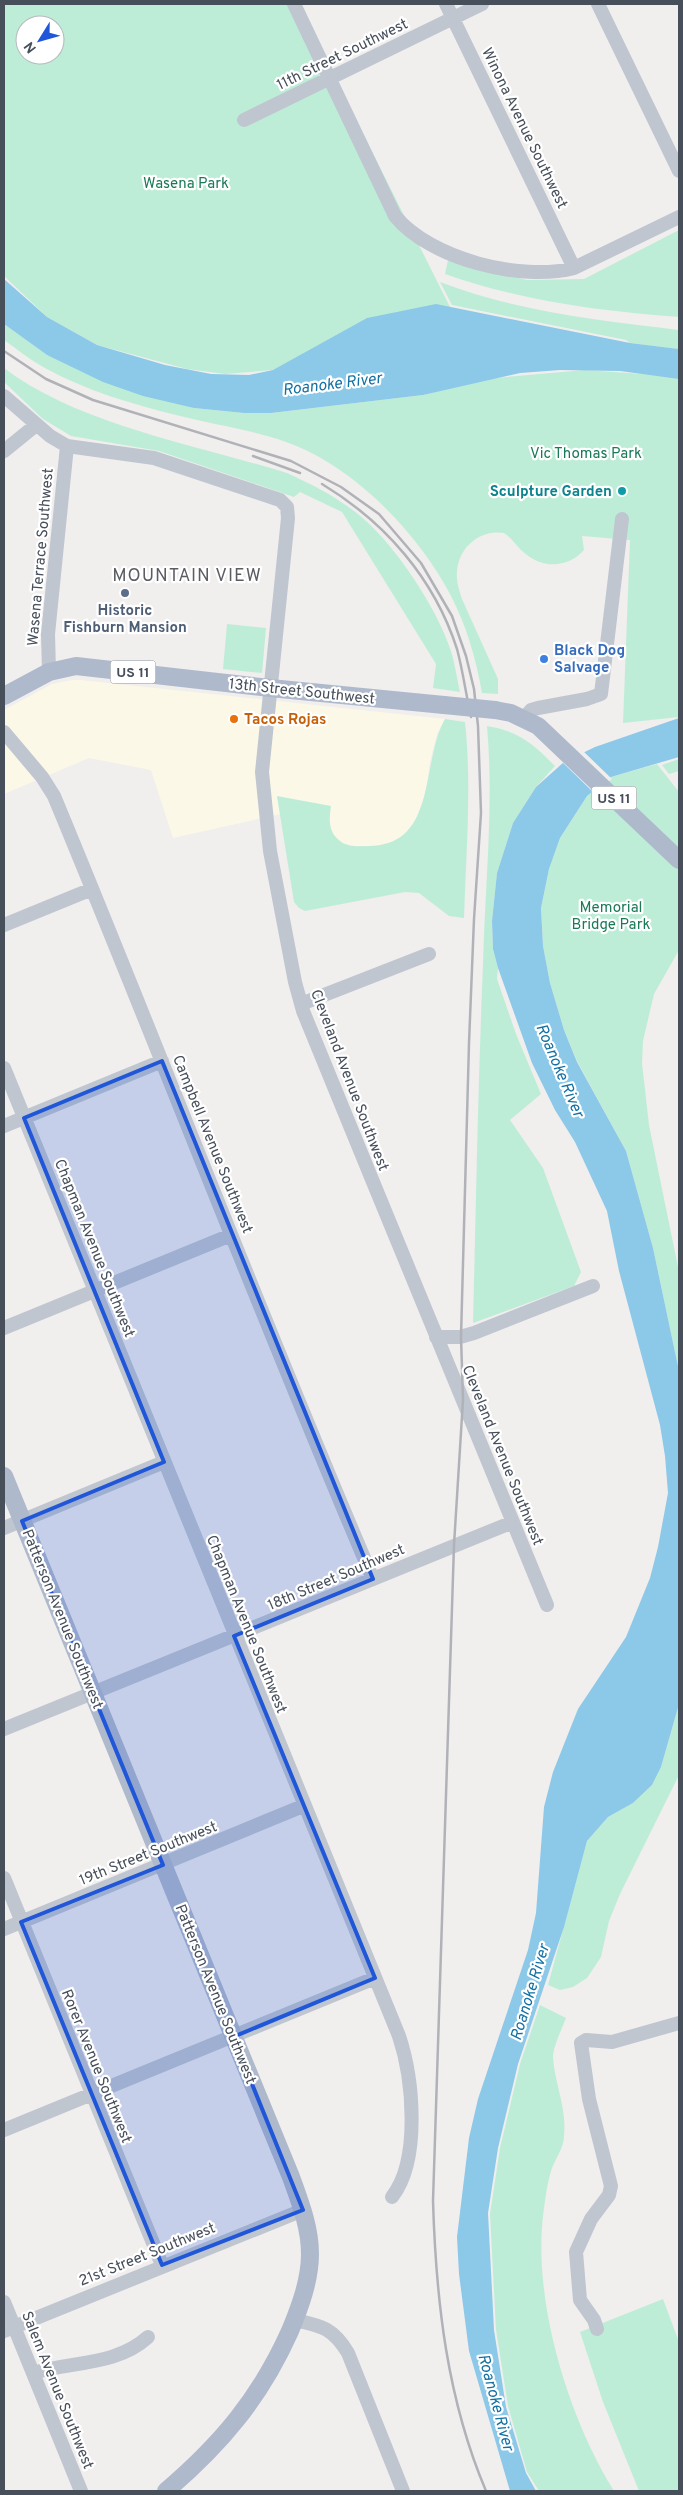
<svg xmlns="http://www.w3.org/2000/svg" width="683" height="2495" font-family="Overpass,sans-serif">
	<style>
		.commercial { fill: #fbf8e8 }
		.green { fill: #beedd7; fill-rule: evenodd }
		.water { fill: #8cc8e8 }
		.pier { fill: #f1eeee }
		.lines { fill: none; stroke-linecap: round; stroke-linejoin: round }
		.minor { stroke: #bfc6d0; stroke-width: 14 }
		.major { stroke: #afb9cc; stroke-width: 18 }
		.rail { stroke: #b0b2b8; stroke-width: 2.5 }
		.major-bridge { stroke: #afb9cc; stroke-width: 18 }
		.marked { fill: #2057d9; fill-opacity: 0.2; stroke: #2057d9; stroke-width: 4; stroke-linejoin: round }
		.culture-dot { fill: #0f9aa8; stroke: #fff; stroke-width: 2 }
		.service-dot { fill: #5c6f8a; stroke: #fff; stroke-width: 2 }
		.shop-dot { fill: #3f7fe0; stroke: #fff; stroke-width: 2 }
		.food-dot { fill: #e8710a; stroke: #fff; stroke-width: 2 }
		.labels { text-anchor: middle; stroke-width: 4.5; stroke-linejoin: round; paint-order: stroke }
		.shield { fill: #fff; stroke: #7e848c; stroke-width: 1 }
		.shield-label { font-size: 14px; font-weight: bold; fill: #474f5b }
		.street-label { font-size: 15px; fill: #474f5b; stroke: #fff }
		.park-label { font-size: 15px; fill: #1a7957; stroke: #fff }
		.culture-label { font-size: 15px; font-weight: bold; fill: #0d838f; stroke: #fff; text-anchor: end }
		.service-label { font-size: 15px; font-weight: bold; fill: #4e5e75; stroke: #fff }
		.shop-label { font-size: 15px; font-weight: bold; fill: #366cbe; stroke: #fff; text-anchor: start }
		.food-label { font-size: 15px; font-weight: bold; fill: #c56008; stroke: #fff; text-anchor: start }
		.water-label { font-size: 16px; font-style: italic; fill: #1270a3; stroke: #fff }
		.quarter-label { font-size: 18px; letter-spacing: 1px; fill: #5b5d63; stroke: #fff }
	</style>
	<rect width="100%" height="100%" fill="#f1eeee"/>
	<!-- commercial -->
	<path class="commercial" d="M72 680H80L445 719 437 734 430 762 426 793 416 819 403 837 384 846H354L342 843 333 834 329 821 277 797 280 814 173 838 151 770 89 758 4 794V710L52 684Z"/>
	<!-- green -->
	<path class="green" d="M4 4H298L450 307 396 312 273 370 225 374 187 369 97 345 47 317 4 276ZM25 25H55V55H25Z
		M679 230V317C598 311 522 301 445 274L448 260 527 280 584 279Z
		M440 282C518 312 597 320 679 330V349L630 343 626 340 452 305Z
		M4 324 47 355 194 408 244 413H271L423 395 484 379 585 370 672 376 679 379V717L623 723 630 540 582 536 584 550C569 567 545 569 527 555 518 549 513 539 504 533 480 529 459 547 457 571 456 581 459 590 462 599L498 679V694L482 693C476 659 467 627 451 596 419 534 353 465 286 442 253 430 210 424 176 415 131 404 85 390 45 368 30 360 17 349 4 340Z
		M4 368C79 425 197 445 287 473 311 484 333 495 354 511 391 538 437 607 451 651 455 664 457 679 460 692L433 688 436 664 342 512 300 492 294 497 159 451 71 436 43 419 4 382Z
		M227 624 266 628 262 673 223 669Z
		M445 719 465 722C472 787 466 853 464 918L449 916 419 893 405 892 305 911 299 908 294 902 277 796 331 806C329 820 328 832 340 841 348 848 360 846 370 846 438 844 420 763 445 719Z
		M487 726C519 731 533 744 555 766L536 787 513 823 497 873 492 921 493 949 498 968 497 979 516 1034 541 1094 510 1120 543 1168 581 1272 574 1286 473 1323C476 1203 478 1084 483 964 485 885 494 805 487 726Z
		M679 759V771L669 774 662 765Z
		M657 764 679 792V950L654 994 643 1041 642 1063 649 1125 679 1272V1371L653 1248 626 1151 577 1061 564 1030 550 983 543 946 541 908 549 869 560 838 587 796 611 777Z
		M679 1704V1775L620 1894 609 1921 601 1957 587 1978 573 1987 560 1990 548 1985 587 1841 608 1817 633 1803 652 1785 661 1767Z
		M540 2005 566 2018C562 2029 553 2046 553 2058 555 2084 567 2109 564 2136 564 2147 556 2158 552 2168 547 2183 545 2201 543 2216 533 2303 569 2419 614 2491H539L527 2472 508 2406 496 2330 490 2214 500 2148 520 2064Z
		M663 2299 679 2342V2491H639L603 2402 580 2332Z"/>
	<!-- water -->
	<path class="water" d="M4 279 47 317 97 345 165 365 211 374 249 375 273 370 367 318 436 304 630 343 679 349V379L620 371 560 370 520 373 423 395 271 413H244L194 408 143 396 103 382 47 355 4 324Z
		M679 718V757L611 777 587 796 560 838 549 869 541 908 543 946 550 983 564 1030 577 1062 626 1151 653 1248 679 1371V1704L661 1767 652 1785 633 1803 608 1817 587 1841 564 1927 518 2064 498 2148 488 2213 494 2330 506 2407 526 2473 536 2491H510L469 2351 459 2274 457 2237 469 2138 478 2099 528 1950 536 1913 544 1807 553 1772 578 1709 626 1637 650 1578 658 1547 668 1493 665 1456 660 1425 619 1271 607 1211 575 1142 555 1110 532 1063 498 968 493 949 492 921 497 873 513 823 536 787 564 762 595 747Z"/>
	<!-- pier -->
	<path class="pier" d="M582 750 612 779 594 793 561 761Z"/>
	<g class="lines">
		<!-- minor -->
		<path class="minor" d="M294 4 395 216C430 259 521 282 574 268L679 217
			M446 4 574 268
			M598 4 679 171
			M244 120 482 4
			M4 396 50 436 67 446 154 458 280 500 287 507 288 518 262 772 270 851 295 982 303 1011 371 1177 547 1605
			M4 451 36 425
			M49 672 48 634 67 446
			M524 718 531 710 538 708 587 699 601 694 622 519
			M4 732 42 777 54 796C162 1056 262 1320 373 1579
			M4 925 92 889
			M301 1004 429 954
			M4 1068C137 1390 266 1714 399 2036 413 2078 421 2160 392 2197
			M4 1126 162 1061
			M4 1328 231 1235
			M436 1337H460L474 1333 593 1286
			M4 1528 164 1462
			M4 1729 513 1522
			M4 1878 162 2265
			M4 1929 303 1806
			M4 2130 375 1978
			M4 2302 81 2491
			M295 2320C322 2326 333 2328 348 2353L403 2491
			M597 2329 594 2320 580 2300 576 2252 591 2219 609 2195 611 2186 589 2099 581 2043 586 2040 612 2042 679 2023
			M4 2331 303 2210
			M33 2373C72 2361 116 2366 148 2337"/>
		<!-- major -->
		<path class="major" d="M4 696 49 672 76 666 270 688 444 705
			M495 710 511 713 538 726 679 860
			M4 1476 291 2177C300 2202 310 2227 310 2254 310 2280 300 2307 290 2331 260 2398 221 2444 166 2491"/>
		<!-- rail -->
		<path class="rail" d="M4 351 46 379 93 400 291 461 341 487 379 514 421 563 452 616 466 656 474 689 478 726 481 813 474 919 469 1043 461 1337 463 1400 454 1545 433 2201C436 2301 447 2399 486 2491
			M253 456 300 473
			M322 484C385 522 434 578 457 649 463 671 466 695 471 717"/>
		<!-- major-bridge -->
		<path class="major-bridge" d="M444 705 495 710"/>
	</g>
	<!-- marked area -->
	<path class="marked" d="M162 1061 373 1579 234 1636 375 1978 233 2037 303 2210 162 2265 21 1922 163 1865 22 1521 164 1462 24 1118Z"/>
	<!-- markers -->
	<circle class="culture-dot" cx="622" cy="491" r="5"/>
	<circle class="service-dot" cx="125" cy="593" r="5"/>
	<circle class="shop-dot" cx="544" cy="659" r="5"/>
	<circle class="food-dot" cx="234" cy="719" r="5"/>
	<g class="labels">
		<!-- shield labels -->
		<g class="shield">
			<rect x="110.5" y="660.5" width="45" height="23" rx="4"/>
			<rect x="591.5" y="786.5" width="45" height="23" rx="4"/>
		</g>
		<g class="shield-label">
			<text x="133" y="677">US 11</text>
			<text x="614" y="803">US 11</text>
		</g>
		<!-- street labels -->
		<g class="street-label">
			<text transform="translate(342 54) rotate(-26)" y="5">11th Street Southwest</text>
			<text transform="translate(525 128) rotate(64)" y="5">Winona Avenue Southwest</text>
			<text transform="translate(40 557) rotate(-85)" y="5">Wasena Terrace Southwest</text>
			<text transform="translate(302 691) rotate(6)" y="5">13th Street Southwest</text>
			<text transform="translate(350 1080) rotate(69)" y="5">Cleveland Avenue Southwest</text>
			<text transform="translate(213 1144) rotate(68)" y="5">Campbell Avenue Southwest</text>
			<text transform="translate(95 1248) rotate(68)" y="5">Chapman Avenue Southwest</text>
			<text transform="translate(503 1455) rotate(68)" y="5">Cleveland Avenue Southwest</text>
			<text transform="translate(336 1577) rotate(-23)" y="5">18th Street Southwest</text>
			<text transform="translate(63 1619) rotate(68)" y="5">Patterson Avenue Southwest</text>
			<text transform="translate(247 1624) rotate(68)" y="5">Chapman Avenue Southwest</text>
			<text transform="translate(148 1853) rotate(-22)" y="5">19th Street Southwest</text>
			<text transform="translate(216 1994) rotate(68)" y="5">Patterson Avenue Southwest</text>
			<text transform="translate(97 2066) rotate(68)" y="5">Rorer Avenue Southwest</text>
			<text transform="translate(147 2254) rotate(-22)" y="5">21st Street Southwest</text>
			<text transform="translate(58 2390) rotate(68)" y="5">Salem Avenue Southwest</text>
		</g>
		<!-- park labels -->
		<g class="park-label">
			<text x="186" y="188">Wasena Park</text>
			<text x="586" y="458">Vic Thomas Park</text>
			<text x="611" y="912">Memorial<tspan x="611" dy="17">Bridge Park</tspan></text>
		</g>
		<!-- culture labels -->
		<g class="culture-label">
			<text x="612" y="496">Sculpture Garden</text>
		</g>
		<!-- service labels -->
		<g class="service-label">
			<text x="125" y="615">Historic<tspan x="125" dy="17">Fishburn Mansion</tspan></text>
		</g>
		<!-- shop labels -->
		<g class="shop-label">
			<text x="554" y="655">Black Dog<tspan x="554" dy="17">Salvage</tspan></text>
		</g>
		<!-- food labels -->
		<g class="food-label">
			<text x="244" y="724">Tacos Rojas</text>
		</g>
		<!-- water labels -->
		<g class="water-label">
			<text transform="translate(332 383) rotate(-7)" y="6">Roanoke River</text>
			<text transform="translate(561 1070) rotate(67)" y="6">Roanoke River</text>
			<text transform="translate(529 1992) rotate(-73)" y="6">Roanoke River</text>
			<text transform="translate(497 2402) rotate(75)" y="6">Roanoke River</text>
		</g>
		<!-- quarter labels -->
		<g class="quarter-label">
			<text x="187" y="581">MOUNTAIN VIEW</text>
		</g>
	</g>
	<!-- border -->
	<rect width="683" height="2495" fill="none" stroke="#474f5b" stroke-width="10"/>
	<!-- north arrow -->
	<g transform="translate(40 40) rotate(233)"><circle r="24" fill="#ffffff" stroke="#b5b9bd"/>
	<path d="M0-4L9 19L0 12L-9 19Z" fill="#2057d9"/>
	<text y="-8" font-size="14" font-weight="bold" text-anchor="middle" fill="#474f5b">N</text>
	</g>
</svg>
